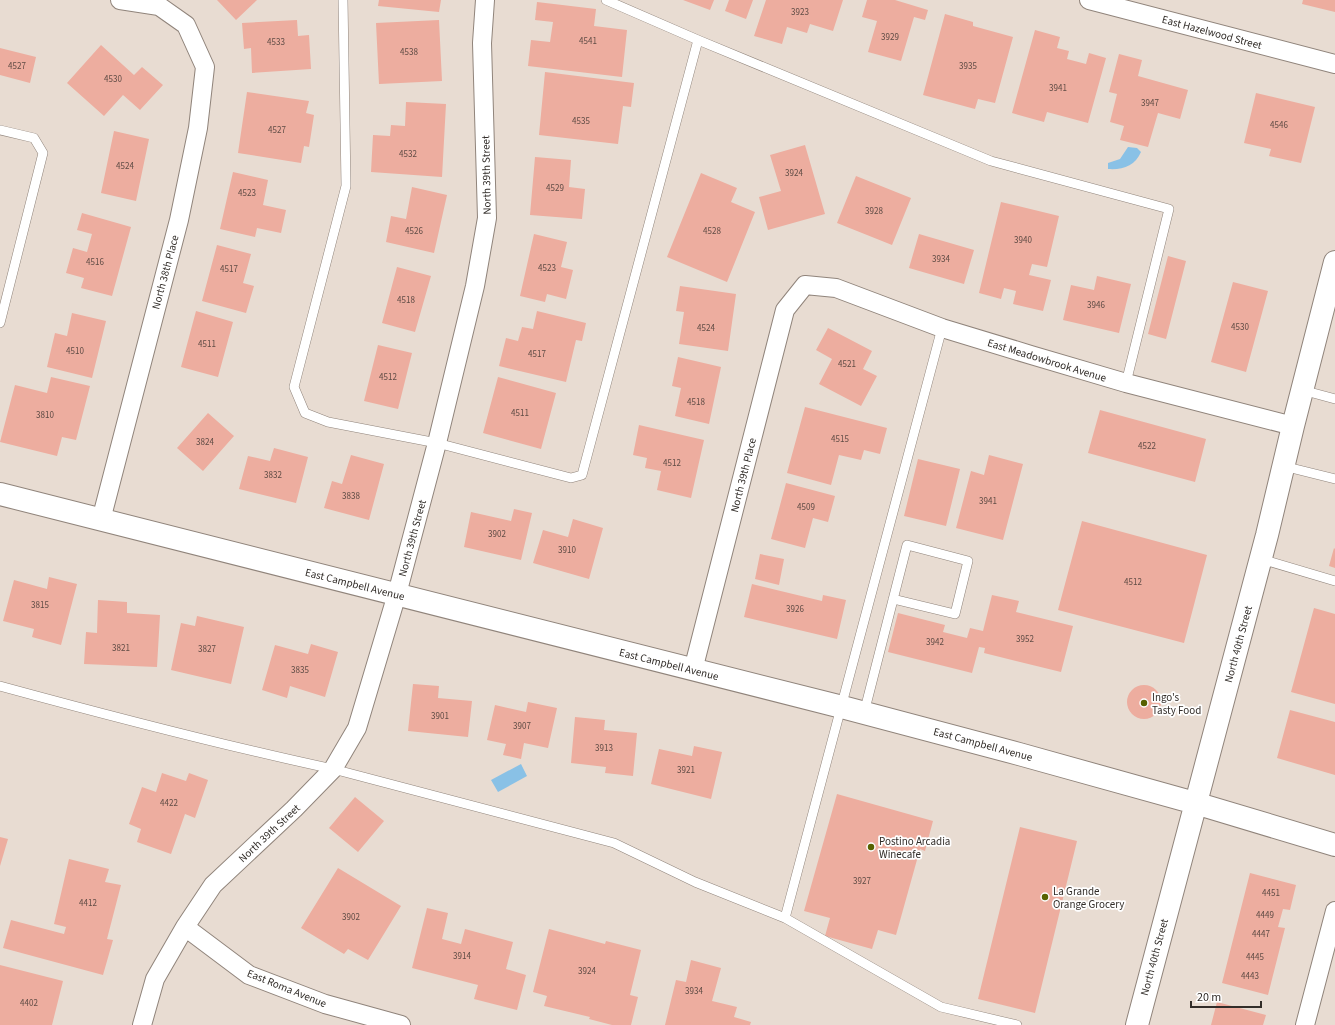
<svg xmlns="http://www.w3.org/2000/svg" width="1335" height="1025" font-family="'Source Sans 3',sans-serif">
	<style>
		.water { fill: #89c1e6 }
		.building { fill: #edad9f }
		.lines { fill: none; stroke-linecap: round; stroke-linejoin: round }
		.lane-casing { stroke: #90847b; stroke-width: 10 }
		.street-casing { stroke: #90847b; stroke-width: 20 }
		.secondary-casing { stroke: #90847b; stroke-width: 24 }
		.lane { stroke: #fff; stroke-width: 9 }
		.street { stroke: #fff; stroke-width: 18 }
		.secondary { stroke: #fff; stroke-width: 22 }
		.poi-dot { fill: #576100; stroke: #fff; stroke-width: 1.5 }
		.labels { text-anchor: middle; stroke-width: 3.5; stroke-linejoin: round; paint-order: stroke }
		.number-label { font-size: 9px; fill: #614d46 }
		.street-label { font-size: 11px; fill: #322d29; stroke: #fff }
		.poi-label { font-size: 11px; fill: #322d29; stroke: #fff; text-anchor: start }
	</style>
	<rect width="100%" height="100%" fill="#e8dcd2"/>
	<!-- water -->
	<path class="water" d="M1128 147 1137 148 1141 152C1135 166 1123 170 1108 169V163L1120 159Z
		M521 764 527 776 498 792 491 780Z"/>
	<!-- building -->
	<path class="building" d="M217 0H257L236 20Z
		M379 0H441L439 12 378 6Z
		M683 0H714L710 10Z
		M729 0H753L746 19 725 11Z
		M766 0H843L833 31 810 24 807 33 787 27 782 44 754 36Z
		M867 0H895L928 10 925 20 914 17 901 61 868 52 877 21 862 17Z
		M1303 0H1335V12L1302 4Z
		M537 2 596 9 594 26 627 30 622 77 528 66 531 40 550 42 553 22 535 20Z
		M945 14 973 22V26L1013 37 995 103 978 99 975 109 923 95Z
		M297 20 298 36 309 35 311 69 252 73 251 48 244 49 242 23Z
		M439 20 442 81 379 84 376 23Z
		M1035 30 1060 37 1057 48 1069 51 1067 59 1086 64 1089 53 1106 58 1088 123 1047 112 1044 122 1012 113Z
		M101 45 134 75 142 67 163 85 140 110 123 95 104 116 67 83Z
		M0 48 36 57 30 83 0 75Z
		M1119 54 1142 60 1138 76 1188 90 1180 119 1158 113 1148 147 1120 140 1124 126 1110 122 1117 94 1109 92Z
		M545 72 634 83 631 107 623 106 618 144 539 135Z
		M247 92 309 101 306 113 314 115 309 147 304 146 301 163 238 153Z
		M1256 93 1315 107 1301 163 1269 156 1271 149 1244 143Z
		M406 102 446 104 442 177 371 172 373 135 390 136 391 125 405 126Z
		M114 131 149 139 136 201 101 193Z
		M805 145 825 214 768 230 759 197 781 191 770 155Z
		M535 157 571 160 569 187 585 189 582 219 530 215Z
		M233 172 268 180 263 205 286 210 281 233 257 228 255 237 220 229Z
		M701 173 737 188 731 202 755 212 727 282 667 257Z
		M856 176 911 198 892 245 837 223Z
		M412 187 447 195 434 253 386 242 391 216 406 219Z
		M1001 202 1059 216 1047 267 1032 264 1029 275 1051 280 1043 311 1013 304 1016 291 1004 288 1001 299 979 293Z
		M82 213 131 227 112 296 81 288 84 278 66 273 73 248 87 252 92 234 77 230Z
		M534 234 567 242 561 267 573 270 566 299 547 294 545 302 520 296Z
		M919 234 974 250 964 284 909 268Z
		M217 245 251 254 243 283 254 286 246 313 202 301Z
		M1168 256 1186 261 1166 339 1148 334Z
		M397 267 431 276 415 332 382 323Z
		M1097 276 1131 284 1119 333 1063 320 1071 285 1094 290Z
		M1233 282 1268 291 1246 372 1211 362Z
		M680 286 736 294 728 351 679 344 684 312 676 311Z
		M196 311 233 322 218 377 181 367Z
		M537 311 586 323 582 341 576 340 566 382 499 366 506 338 518 341 522 327 533 329Z
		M72 313 106 321 92 378 47 367 55 333 67 336Z
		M828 328 872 351 863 369 877 376 861 406 819 384 832 359 816 350Z
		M378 345 412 353 398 409 364 401Z
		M678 357 721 367 709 424 675 416 681 388 672 386Z
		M51 377 90 386 76 440 62 437 57 456 0 442 15 385 47 393Z
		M498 377 556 393 541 449 483 433Z
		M805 407 887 428 880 454 864 450 861 460 839 455 831 485 787 473Z
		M1100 410 1206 439 1195 482 1088 453Z
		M208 413 234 436 203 471 177 448Z
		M639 425 704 440 691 498 657 490 661 471 645 468 647 458 633 455Z
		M274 448 308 457 296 503 239 489 248 456 270 461Z
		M351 455 384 464 369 520 324 508 332 481 342 484Z
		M989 455 1023 464 1003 540 956 528 971 471 984 475Z
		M918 459 960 469 946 526 904 516Z
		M786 483 835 496 828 522 813 518 805 548 771 539Z
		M514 509 532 513 521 560 464 547 471 512 511 521Z
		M573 519 603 528 589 579 533 563 543 530 568 537Z
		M1082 521 1207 555 1184 643 1058 610Z
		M1334 548 1335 549V568L1329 566Z
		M760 554 784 559 779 585 755 579Z
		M49 577 77 584 61 645 32 637 34 629 3 621 14 580 47 589Z
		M752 584 822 601 823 595 846 600 837 639 744 617Z
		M992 595 1019 601 1016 612 1073 626 1061 672 984 653 985 648 979 647 972 673 888 652 898 613 945 625 943 632 967 638 970 628 983 631Z
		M98 600 127 602V613L160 615 157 667 84 664 86 632 97 633Z
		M1314 608 1335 614V704L1291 692Z
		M197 616 244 627 231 684 171 670 181 623 195 626Z
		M311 644 338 652 325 697 290 686 287 698 262 690 275 645 308 654Z
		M413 684 439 686 438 698 472 701 468 737 408 731Z
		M1127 702a17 17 0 1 1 34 0a17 17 0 1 1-34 0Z
		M528 702 557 708 548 748 524 743 521 759 503 755 506 744 487 740 495 705 526 712Z
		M1290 710 1335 722V775L1277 758Z
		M575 717 605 720 604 730 637 733 633 776 605 773 606 767 571 763Z
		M694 746 722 752 711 799 651 784 659 749 692 756Z
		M162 773 186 781 189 773 208 780 195 818 185 814 171 854 137 842 141 829 129 824 142 787 156 792Z
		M837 794 933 821 925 851 920 849 896 935 878 930 872 949 825 936 830 918 804 911Z
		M355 797 384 821 358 852 329 828Z
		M1020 827 1077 841 1035 1013 978 999Z
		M0 837 8 839 0 866Z
		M69 859 109 869 105 882 121 885 107 939 113 940 103 975 3 948 11 920 64 934 66 927 54 924Z
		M338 868 401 906 368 960 348 949 344 954 301 928Z
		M1250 873 1296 885 1290 910 1283 909 1278 927 1285 928 1268 995 1222 983Z
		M427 908 448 913 442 939 461 944 465 929 513 942 506 969 526 975 517 1010 474 999 478 985 412 968Z
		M549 929 605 944 606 941 641 950 630 995 638 997 631 1025H612L589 1019 590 1017 544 1006 547 996 533 992Z
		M691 960 721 968 712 1001 737 1007 734 1017 751 1022 750 1025H665L676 980 686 982Z
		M0 965 63 981 52 1025H0Z
		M1217 1002 1266 1015 1263 1025H1211Z"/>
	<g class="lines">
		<!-- lane casing -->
		<g class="lane-casing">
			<path id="lane" d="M343 0 346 186 294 387 305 413 328 422 437 443 571 478 582 475 698 40
				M606 0 698 40 991 161 1169 209 1126 383
				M0 130 34 138 43 153 0 323
				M1302 390 1335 399
				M1283 466 1335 479
				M1261 559 1335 581
				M0 686C110 716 221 745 333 769L614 843 695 882 785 918 941 1007 1017 1025
				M864 713 907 545 968 561 955 614 893 599
				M785 918 942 328"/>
		</g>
		<!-- street casing -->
		<g class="street-casing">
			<path id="street" d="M1089 0 1335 64
				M101 520 179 220 198 128 205 67 186 25 159 6 120 0
				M693 670 785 310 805 285 836 288 942 328 1031 355 1126 383 1293 426
				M185 927 249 975 325 1004 401 1025
				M142 1025 155 979 185 927 213 885 294 809 333 769 357 728 397 594 437 443 475 286 487 218 482 43 485 0
				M1305 1025 1335 911"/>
		</g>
		<!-- secondary casing -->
		<g class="secondary-casing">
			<path id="secondary" d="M0 494 842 707 1019 754 1195 803 1335 845
				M1137 1025 1267 535 1293 426 1335 262"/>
		</g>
		<!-- lane -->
		<use href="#lane" class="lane"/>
		<!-- street -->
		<use href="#street" class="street"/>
		<!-- secondary -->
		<use href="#secondary" class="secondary"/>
	</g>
	<!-- markers -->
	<g class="poi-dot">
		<circle cx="1144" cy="703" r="4"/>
		<circle cx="871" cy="847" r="4"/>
		<circle cx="1045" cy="897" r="4"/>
	</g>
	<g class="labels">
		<!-- number labels -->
		<g class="number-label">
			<text x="800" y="15">3923</text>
			<text x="890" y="40">3929</text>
			<text x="588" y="44">4541</text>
			<text x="276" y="45">4533</text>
			<text x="409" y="55">4538</text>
			<text x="17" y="69">4527</text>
			<text x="968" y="69">3935</text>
			<text x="113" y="82">4530</text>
			<text x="1058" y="91">3941</text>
			<text x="1150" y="106">3947</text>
			<text x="581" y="124">4535</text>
			<text x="1279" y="128">4546</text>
			<text x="277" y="133">4527</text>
			<text x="408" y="157">4532</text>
			<text x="125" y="169">4524</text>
			<text x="794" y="176">3924</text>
			<text x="555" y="191">4529</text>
			<text x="247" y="196">4523</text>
			<text x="874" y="214">3928</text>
			<text x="414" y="234">4526</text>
			<text x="712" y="234">4528</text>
			<text x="1023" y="243">3940</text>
			<text x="941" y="262">3934</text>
			<text x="95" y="265">4516</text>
			<text x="547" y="271">4523</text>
			<text x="229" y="272">4517</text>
			<text x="406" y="303">4518</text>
			<text x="1096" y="308">3946</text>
			<text x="1240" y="330">4530</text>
			<text x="706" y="331">4524</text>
			<text x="207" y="347">4511</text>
			<text x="75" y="354">4510</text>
			<text x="537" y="357">4517</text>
			<text x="847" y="367">4521</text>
			<text x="388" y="380">4512</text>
			<text x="696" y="405">4518</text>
			<text x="520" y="416">4511</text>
			<text x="45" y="418">3810</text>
			<text x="840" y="442">4515</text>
			<text x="205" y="445">3824</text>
			<text x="1147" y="449">4522</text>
			<text x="672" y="466">4512</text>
			<text x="273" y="478">3832</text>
			<text x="351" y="499">3838</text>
			<text x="988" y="504">3941</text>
			<text x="806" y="510">4509</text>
			<text x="497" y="537">3902</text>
			<text x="567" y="553">3910</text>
			<text x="1133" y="585">4512</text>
			<text x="40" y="608">3815</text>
			<text x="795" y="612">3926</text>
			<text x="1025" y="642">3952</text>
			<text x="935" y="645">3942</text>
			<text x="121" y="651">3821</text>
			<text x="207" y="652">3827</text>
			<text x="300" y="673">3835</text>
			<text x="440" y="719">3901</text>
			<text x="522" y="729">3907</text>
			<text x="604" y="751">3913</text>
			<text x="686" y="773">3921</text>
			<text x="169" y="806">4422</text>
			<text x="862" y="884">3927</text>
			<text x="1271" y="896">4451</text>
			<text x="88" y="906">4412</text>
			<text x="1265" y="918">4449</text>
			<text x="351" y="920">3902</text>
			<text x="1261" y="937">4447</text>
			<text x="462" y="959">3914</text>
			<text x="1255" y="960">4445</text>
			<text x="587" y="974">3924</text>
			<text x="1250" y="979">4443</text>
			<text x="694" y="994">3934</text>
			<text x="29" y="1006">4402</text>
		</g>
		<!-- street labels -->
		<g class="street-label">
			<text transform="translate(1212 32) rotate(15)" y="4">East Hazelwood Street</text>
			<text transform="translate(486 175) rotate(-91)" y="4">North 39th Street</text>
			<text transform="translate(165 272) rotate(-75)" y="4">North 38th Place</text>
			<text transform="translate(1047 360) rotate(17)" y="4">East Meadowbrook Avenue</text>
			<text transform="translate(743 475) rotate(-76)" y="4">North 39th Place</text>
			<text transform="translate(412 538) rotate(-75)" y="4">North 39th Street</text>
			<text transform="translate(355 584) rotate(14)" y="4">East Campbell Avenue</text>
			<text transform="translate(1238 644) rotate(-75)" y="4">North 40th Street</text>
			<text transform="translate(669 664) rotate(14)" y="4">East Campbell Avenue</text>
			<text transform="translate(983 744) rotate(15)" y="4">East Campbell Avenue</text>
			<text transform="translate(269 833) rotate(-43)" y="4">North 39th Street</text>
			<text transform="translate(1154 957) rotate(-75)" y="4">North 40th Street</text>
			<text transform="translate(287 988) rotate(22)" y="4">East Roma Avenue</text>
		</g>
		<!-- poi labels -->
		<g class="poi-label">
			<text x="1152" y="701">Ingo's<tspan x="1152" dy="13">Tasty Food</tspan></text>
			<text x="879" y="845">Postino Arcadia<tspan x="879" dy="13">Winecafe</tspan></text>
			<text x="1053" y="895">La Grande<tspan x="1053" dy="13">Orange Grocery</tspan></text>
		</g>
	</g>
	<!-- scale -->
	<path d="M1191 1001v6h70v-6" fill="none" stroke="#322d29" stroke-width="2"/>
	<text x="1197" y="1001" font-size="12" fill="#322d29" stroke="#ffffff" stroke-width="3" paint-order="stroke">20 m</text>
</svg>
